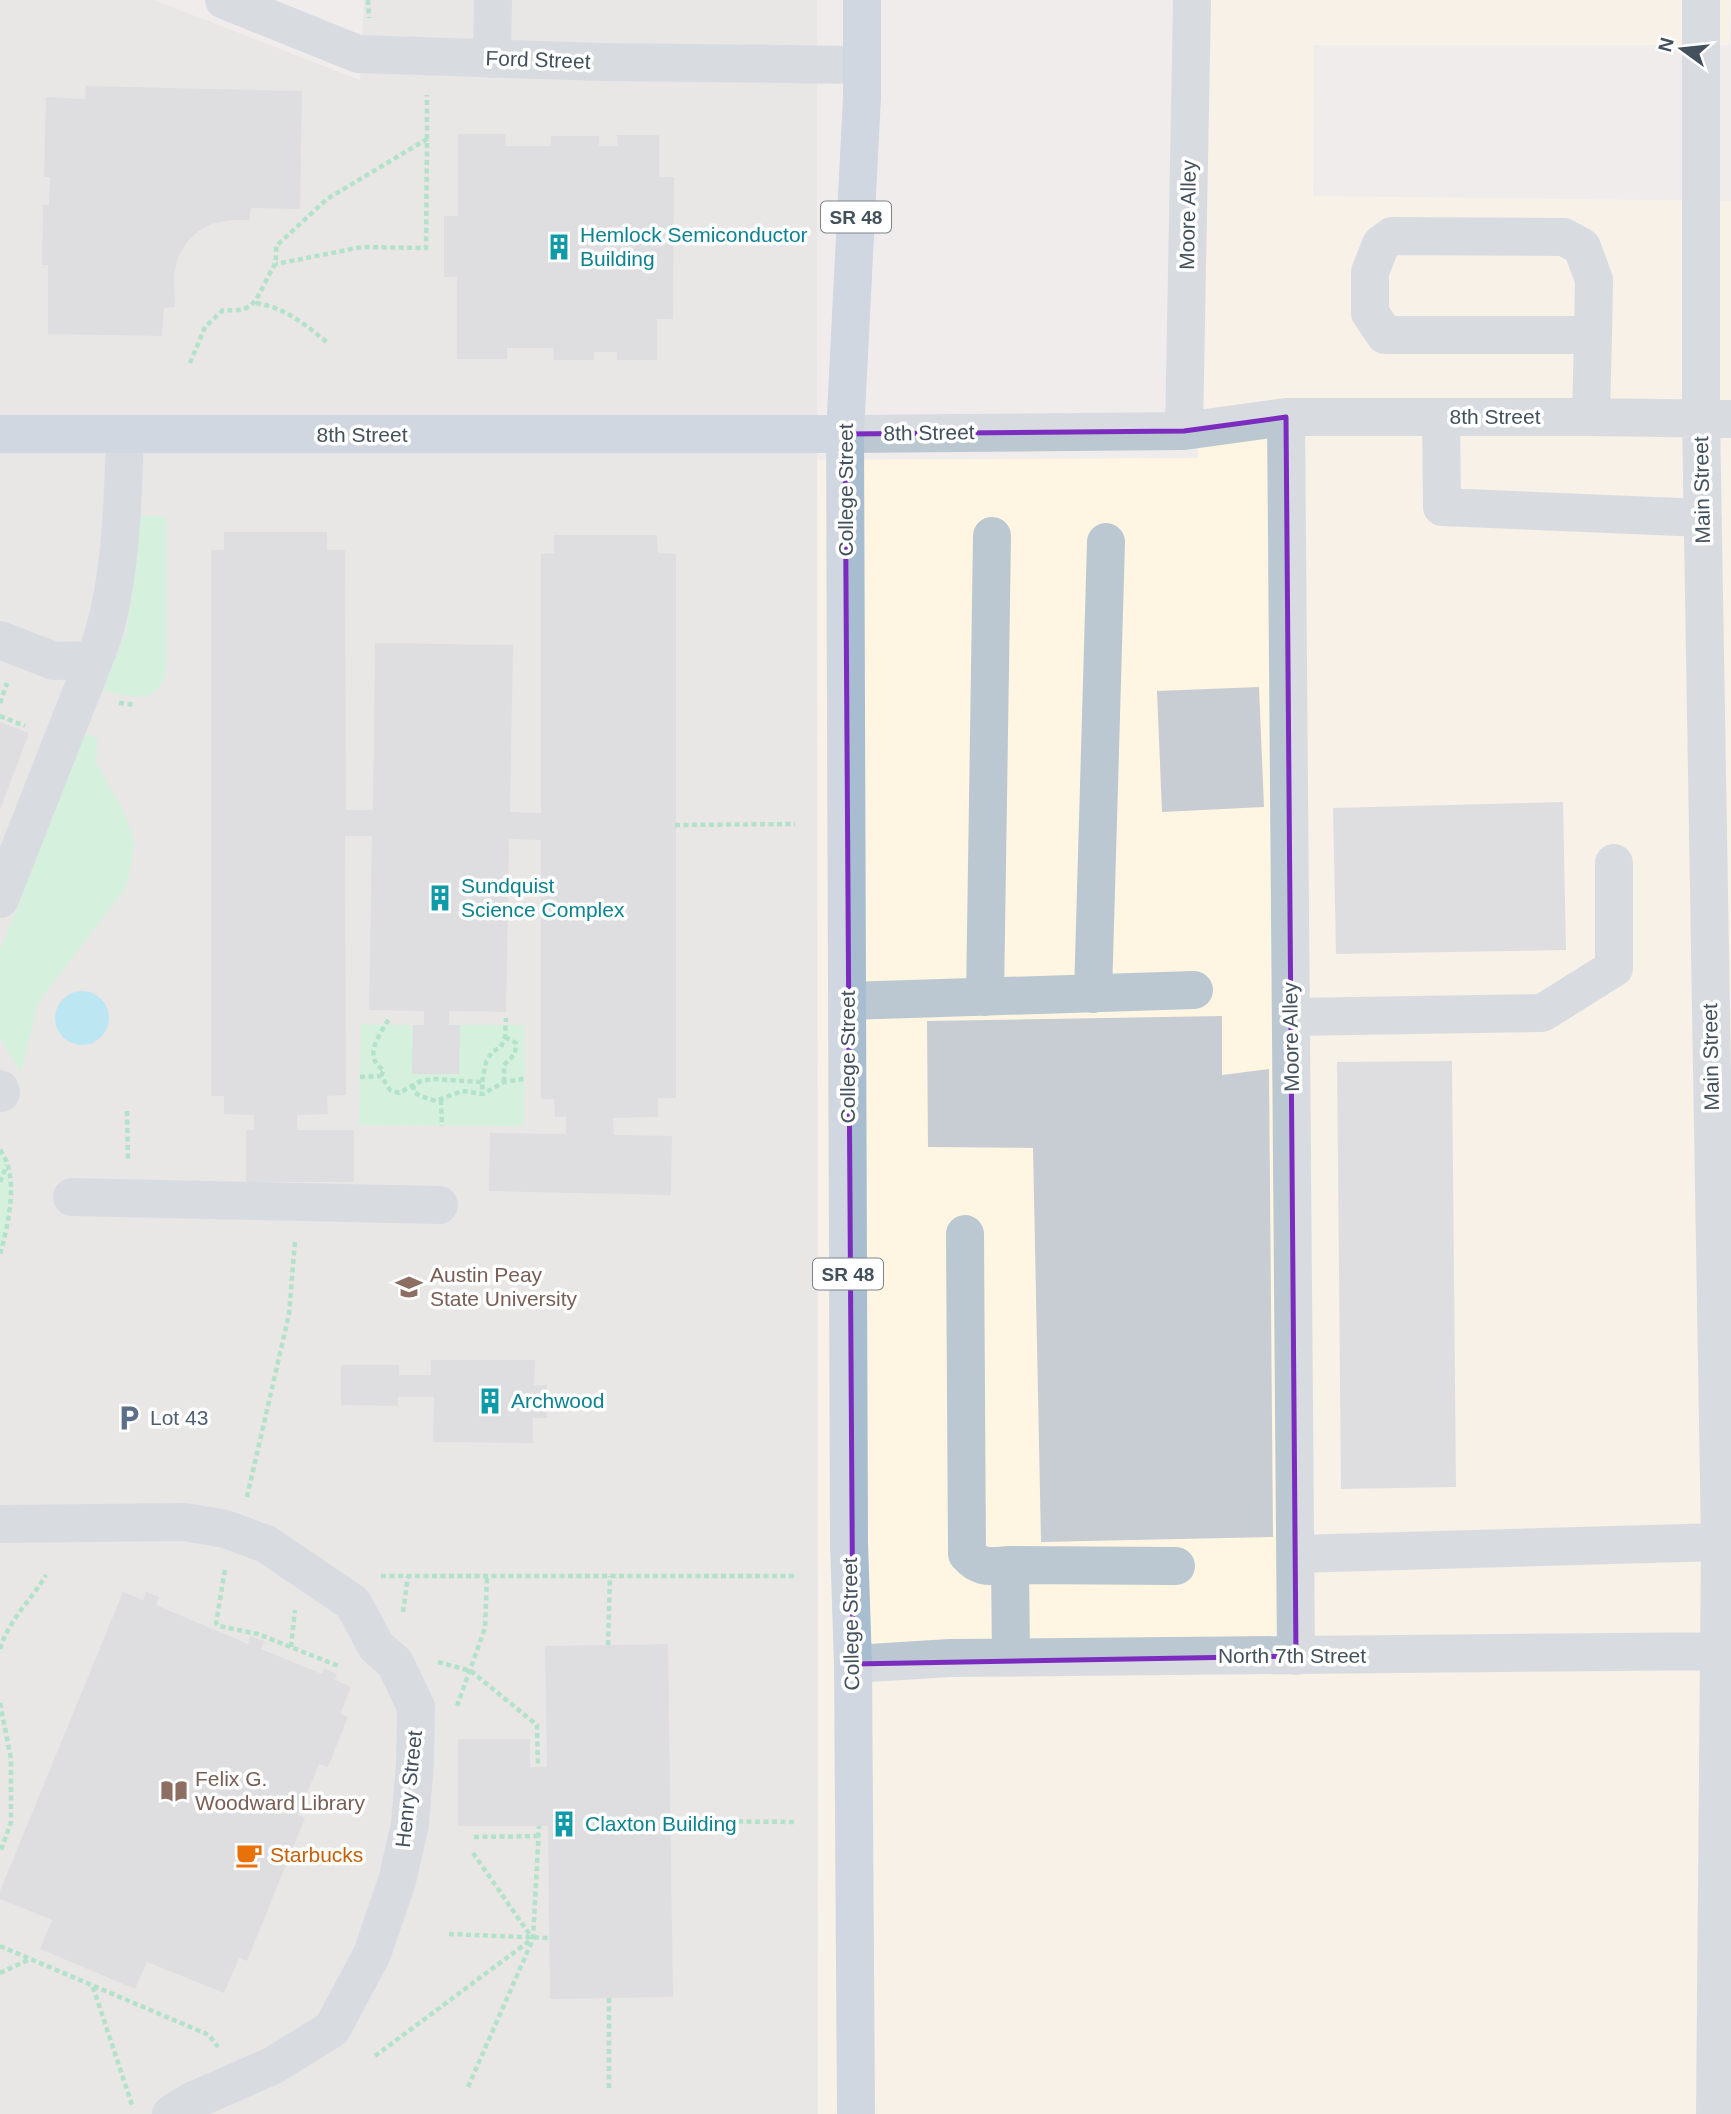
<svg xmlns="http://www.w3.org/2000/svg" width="1731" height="2114" font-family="Arial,sans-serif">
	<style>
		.commercial { fill: #fef6e3 }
		.education { fill: #e1ddde }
		.green { fill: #b5f4cd }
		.water { fill: #7ddef6 }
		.building { fill: #c8ccd3 }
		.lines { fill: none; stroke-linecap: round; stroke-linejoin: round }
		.path { stroke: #69d59f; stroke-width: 4.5; stroke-dasharray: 5 3.5; stroke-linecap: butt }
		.minor { stroke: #bbc8d1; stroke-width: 38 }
		.major { stroke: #a9bdd0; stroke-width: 38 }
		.marked { fill: none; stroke: #7b2cbf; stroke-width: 5; stroke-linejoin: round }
		.labels { text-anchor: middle; stroke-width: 7; stroke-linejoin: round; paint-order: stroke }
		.shield { fill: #fff; stroke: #7b858d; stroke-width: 2 }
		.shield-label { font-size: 19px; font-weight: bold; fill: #43515c }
		.street-label { font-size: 21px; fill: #43515c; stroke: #fff }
		.culture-label { font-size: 21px; fill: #0d838f; stroke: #fff; text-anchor: start }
		.education-label { font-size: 21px; fill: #785e54; stroke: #fff; text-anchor: start }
		.service-label { font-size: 21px; fill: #4e5e75; stroke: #fff; text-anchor: start }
		.food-label { font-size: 21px; fill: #c56008; stroke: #fff; text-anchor: start }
	</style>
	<rect width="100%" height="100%" fill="#f0ecec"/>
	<!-- commercial -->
	<path class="commercial" d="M1202 0H1731L1730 45H1314L1313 196 1731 201V2114H818L817 460 1198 458Z"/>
	<!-- education -->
	<path class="education" d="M0 0H154L360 80 364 0H817L818 2114H0Z"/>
	<!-- green -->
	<path class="green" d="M141 516H166V668C161 708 130 696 102 690L126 632Z
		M85 733 98 738 96 762 121 807 132 833 134 847 129 876 124 890 38 1003 21 1073 0 1038V951Z
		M361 1024 413 1025V1074H459L460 1025H525L524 1126 359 1125Z
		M0 1150C20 1175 8 1226 0 1254Z"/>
	<!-- water -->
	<path class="water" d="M55 1018a27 27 0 1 1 54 0a27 27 0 1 1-54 0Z"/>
	<!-- building -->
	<path class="building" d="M86 86 302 91 300 209 251 208 249 220H231L211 224 198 231 187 242 178 257 174 276 175 307 164 308 162 336 48 334V265H42L43 205H49L50 177H44L46 97 85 99Z
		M458 134H506L505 146H551V136H599V146H618L617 135H659V177H674L673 319H657V360H617V352H594V360H554L553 348H507V359H457V277H444V216H458Z
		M224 532H327V550H345L346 810H373L375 643 513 645 510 812 541 813V554L554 553V535H657L658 553 676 554V1098H658V1117L613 1118 614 1135 672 1136 671 1195 489 1191 490 1133 566 1134V1117H555L554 1099H541V840L509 839 506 1012 449 1011V1025H460L459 1074H412L413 1025H424V1011L369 1010 372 836H345L346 1095 327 1096 328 1114 297 1115V1130H354V1182H246V1130H254V1115L224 1114V1096H211V550H224Z
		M1259 687 1264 807 1162 812 1157 691Z
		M0 722 29 733 0 810Z
		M1563 802 1566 950 1336 954 1333 808Z
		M1222 1016V1075L1269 1069 1273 1537 1041 1542 1033 1148 928 1147 927 1021Z
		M1452 1061 1456 1487 1341 1489 1337 1062Z
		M431 1360H535L534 1385H547V1418H533V1443L433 1442 434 1397H398V1406L341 1405V1365H399V1375H431Z
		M123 1592 143 1600 146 1592 159 1597 156 1605 248 1644 250 1636 264 1641 261 1649 322 1674 324 1668 337 1674 335 1680 351 1687 340 1714 348 1717 328 1767 319 1764 298 1815 305 1818 247 1961 239 1958 224 1993 147 1962 135 1989 40 1949 52 1920 0 1899V1891Z
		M668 1644 673 1997 550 1999 548 1826H458V1739H530V1767H547L545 1646Z"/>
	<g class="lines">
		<!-- path -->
		<path class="path" d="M368 0 369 18
			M427 139V95
			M256 303C286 308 306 325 329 344
			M190 363 205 327 223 310C251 312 253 306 265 283 273 265 277 268 276 246L327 199 427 139 426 248 362 247 276 264
			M0 703 7 683
			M119 703 136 705
			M0 716 25 726
			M675 825 795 824
			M381 1076 384 1070C361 1057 381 1033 390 1017
			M360 1077 381 1076 390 1090 399 1093 421 1081 432 1079 482 1082 483 1094
			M482 1082 486 1062 492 1052 501 1047 505 1037 506 1018
			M504 1082V1065L515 1054 516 1043 505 1037
			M413 1085 414 1092 420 1096 436 1101 462 1091 483 1094 504 1082 524 1079
			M441 1100 442 1126
			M127 1111 128 1159
			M0 1150C20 1175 8 1226 0 1254
			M0 1182 7 1165
			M247 1497 289 1314 295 1241
			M225 1570 216 1623 219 1626 258 1634 341 1667
			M381 1576H797
			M403 1612 408 1576
			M608 1645 610 1576
			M291 1647 295 1610
			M0 1649C9 1619 31 1601 46 1575
			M438 1662 471 1671 537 1725 538 1767
			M0 1703 11 1759V1822L0 1853
			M457 1706 485 1628 487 1576
			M670 1821 797 1822
			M474 1837 540 1836
			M473 1853 532 1938
			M449 1934 549 1938
			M0 1946 209 2035 218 2047
			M0 1973 30 1959
			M93 1987 132 2105
			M375 2056 532 1939
			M468 2087 533 1939 539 1826
			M609 2088V1998"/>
		<!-- minor -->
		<path class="minor" d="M224 0 358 54 603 62 862 65
			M1701 0V418L1720 1542 1715 2114
			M492 59 493 0
			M1392 236 1564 237 1582 247 1594 280 1593 335H1385L1370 313V272L1381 244Z
			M1286 417 1296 1656
			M1441 417 1442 507 1703 518
			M1591 417 1593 335
			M1184 431 1192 0
			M845 434 1184 431 1286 417H1591L1731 419
			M0 640 54 661 94 660C121 599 123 501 125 434
			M0 899 94 660
			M1093 994 1106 542
			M985 997 992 536
			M847 1001 1194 990
			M1291 1017 1542 1013 1614 968V863
			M0 1089 1 1093
			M72 1197 439 1205
			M965 1234 967 1554C981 1570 991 1566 1010 1565L1011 1658
			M0 1524 185 1522 225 1529 266 1544 353 1603 376 1646 395 1663 416 1707 415 1763 410 1824 397 1881 372 1954 332 2029 272 2066 192 2101 171 2114
			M1296 1554 1720 1542
			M1010 1565 1176 1566
			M853 1664 950 1658 1731 1651"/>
		<!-- major -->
		<path class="major" d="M0 434H845
			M856 2114 853 1664 849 1544 845 434 862 97V0"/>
	</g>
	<!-- marked area -->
	<path d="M0 0H1731V2114H0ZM1286 417 1296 1656 853 1664 845 434 1184 431Z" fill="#f0ecec" fill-opacity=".55" fill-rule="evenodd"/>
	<path class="marked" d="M1286 417 1296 1656 853 1664 845 434 1184 431Z"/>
	<!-- icons -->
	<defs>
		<g id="building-bare" transform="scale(2.1)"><path d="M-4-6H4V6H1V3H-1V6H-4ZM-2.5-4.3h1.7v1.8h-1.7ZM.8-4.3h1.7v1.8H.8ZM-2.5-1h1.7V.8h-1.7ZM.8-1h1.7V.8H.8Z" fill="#0f9aa8" stroke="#fff" stroke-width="2.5" paint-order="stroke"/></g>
		<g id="university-bare" transform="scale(2.1)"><path d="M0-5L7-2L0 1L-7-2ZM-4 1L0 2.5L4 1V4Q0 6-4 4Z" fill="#8d6e63" stroke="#fff" stroke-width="2.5" paint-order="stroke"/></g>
		<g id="parking-bare" transform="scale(2.1)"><path d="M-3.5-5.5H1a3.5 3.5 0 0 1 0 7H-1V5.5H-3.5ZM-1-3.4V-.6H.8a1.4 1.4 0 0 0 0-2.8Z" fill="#5c6f8a" stroke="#fff" stroke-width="2.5" paint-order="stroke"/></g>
		<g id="library-bare" transform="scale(2.1)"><path d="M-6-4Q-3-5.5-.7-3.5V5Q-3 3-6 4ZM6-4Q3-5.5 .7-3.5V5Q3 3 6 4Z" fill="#8d6e63" stroke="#fff" stroke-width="2.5" paint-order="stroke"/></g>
		<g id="cafe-bare" transform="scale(2.1)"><path d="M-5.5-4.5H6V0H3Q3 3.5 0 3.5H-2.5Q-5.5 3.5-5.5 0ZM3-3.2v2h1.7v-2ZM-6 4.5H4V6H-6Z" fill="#e8710a" stroke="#fff" stroke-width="2.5" paint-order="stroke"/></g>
	</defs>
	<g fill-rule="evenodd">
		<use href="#building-bare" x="559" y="247"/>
		<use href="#building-bare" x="440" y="898"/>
		<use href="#university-bare" x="409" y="1287"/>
		<use href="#building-bare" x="490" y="1401"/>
		<use href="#parking-bare" x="129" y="1418"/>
		<use href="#library-bare" x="174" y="1791"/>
		<use href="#building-bare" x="564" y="1824"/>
		<use href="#cafe-bare" x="249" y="1855"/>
	</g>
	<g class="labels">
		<!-- shield labels -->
		<g class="shield">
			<rect x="821" y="201.5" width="70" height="31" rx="5"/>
			<rect x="813" y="1258.5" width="70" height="31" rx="5"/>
		</g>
		<g class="shield-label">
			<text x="856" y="224">SR 48</text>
			<text x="848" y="1281">SR 48</text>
		</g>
		<!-- street labels -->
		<g class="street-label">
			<text transform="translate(538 60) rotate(2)" y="7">Ford Street</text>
			<text transform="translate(1188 215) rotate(-89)" y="7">Moore Alley</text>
			<text x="1495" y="424">8th Street</text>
			<text transform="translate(929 433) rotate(-1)" y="7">8th Street</text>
			<text x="362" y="442">8th Street</text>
			<text transform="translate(846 490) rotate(-90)" y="7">College Street</text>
			<text transform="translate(1702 490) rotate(-91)" y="7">Main Street</text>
			<text transform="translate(1291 1037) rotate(-91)" y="7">Moore Alley</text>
			<text transform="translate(848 1057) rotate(-90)" y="7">College Street</text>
			<text transform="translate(1711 1057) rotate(-91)" y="7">Main Street</text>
			<text transform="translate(851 1624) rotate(-91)" y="7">College Street</text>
			<text x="1292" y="1663">North 7th Street</text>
			<text transform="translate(409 1789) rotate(-84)" y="7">Henry Street</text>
		</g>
		<!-- culture labels -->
		<g class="culture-label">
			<text x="580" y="242">Hemlock Semiconductor<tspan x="580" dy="24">Building</tspan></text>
			<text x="461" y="893">Sundquist<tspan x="461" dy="24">Science Complex</tspan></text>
			<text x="511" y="1408">Archwood</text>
			<text x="585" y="1831">Claxton Building</text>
		</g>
		<!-- education labels -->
		<g class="education-label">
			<text x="430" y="1282">Austin Peay<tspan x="430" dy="24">State University</tspan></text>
			<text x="195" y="1786">Felix G.<tspan x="195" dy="24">Woodward Library</tspan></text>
		</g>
		<!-- service labels -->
		<g class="service-label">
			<text x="150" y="1425">Lot 43</text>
		</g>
		<!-- food labels -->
		<g class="food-label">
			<text x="270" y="1862">Starbucks</text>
		</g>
	</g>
	<!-- north arrow -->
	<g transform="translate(1682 49) rotate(285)" stroke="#ffffff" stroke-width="5" paint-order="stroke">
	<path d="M0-5L12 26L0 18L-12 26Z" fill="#43515c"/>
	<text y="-10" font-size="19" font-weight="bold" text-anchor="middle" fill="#43515c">N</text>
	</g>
</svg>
